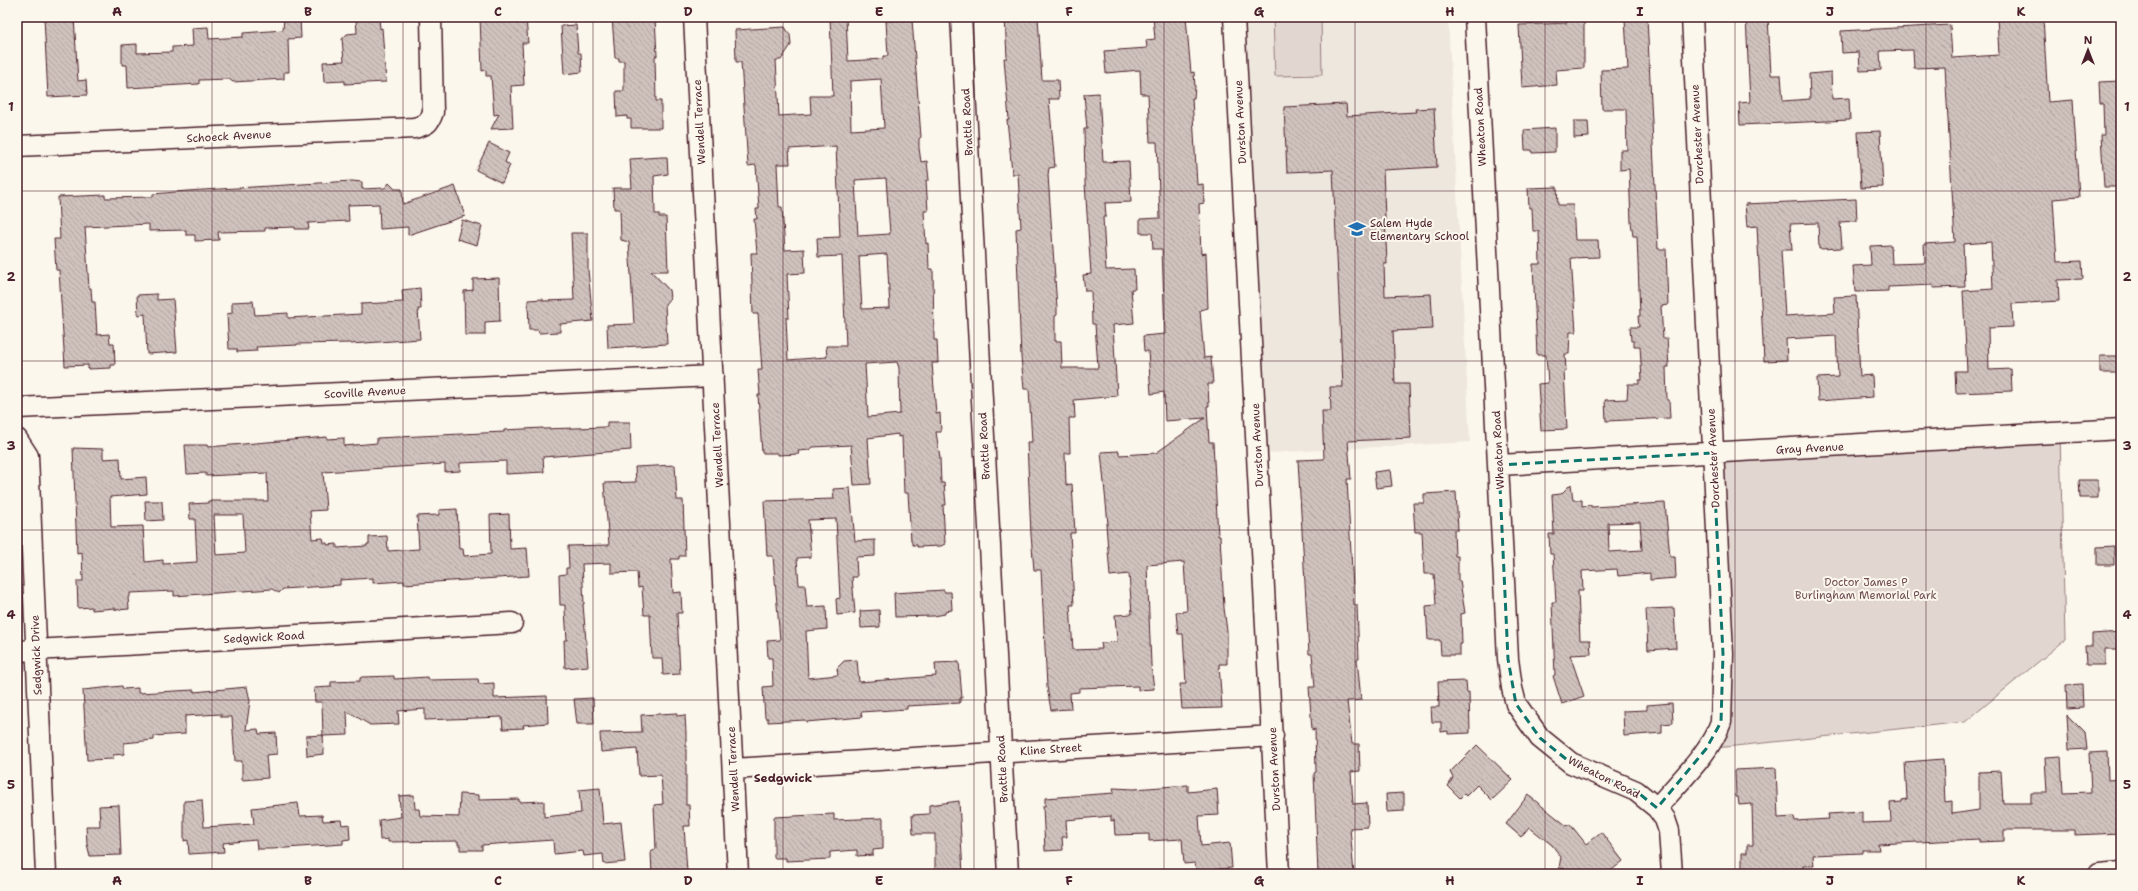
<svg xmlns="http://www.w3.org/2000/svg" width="2138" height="891" font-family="'Shantell Sans',sans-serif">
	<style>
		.built { fill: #eee7de }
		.green { fill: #e2d7d0; stroke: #967b7e }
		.building { fill: url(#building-back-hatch); stroke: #4a1f2b; fill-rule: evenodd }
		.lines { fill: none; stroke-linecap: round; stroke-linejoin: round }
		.street-casing { stroke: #4a1f2b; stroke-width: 23 }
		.street { stroke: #fbf7ec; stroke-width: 20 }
		.marked { fill: none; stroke: #0f766e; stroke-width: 3; stroke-dasharray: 8 5; stroke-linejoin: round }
		.grid { fill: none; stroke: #4a1f2b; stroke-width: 1; stroke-opacity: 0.55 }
		.labels { text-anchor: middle; stroke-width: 4; stroke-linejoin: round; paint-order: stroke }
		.street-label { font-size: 11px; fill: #4a1f2b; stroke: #fbf7ec }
		.poi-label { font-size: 11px; fill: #4a1f2b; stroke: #fbf7ec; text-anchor: start }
		.park-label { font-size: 11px; fill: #704d54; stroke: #fbf7ec }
		.neighbourhood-label { font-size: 12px; font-weight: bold; fill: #4a1f2b; stroke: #fbf7ec }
		.neatline { fill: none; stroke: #4a1f2b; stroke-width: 1.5 }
		.grid-label { font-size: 13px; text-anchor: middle; font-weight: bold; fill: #4a1f2b }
	</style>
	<defs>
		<pattern id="building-back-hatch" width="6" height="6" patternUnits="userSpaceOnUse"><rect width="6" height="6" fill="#cfc2bc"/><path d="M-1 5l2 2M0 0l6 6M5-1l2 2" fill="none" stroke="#b3a6a2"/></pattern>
	</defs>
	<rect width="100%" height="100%" fill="#fbf7ec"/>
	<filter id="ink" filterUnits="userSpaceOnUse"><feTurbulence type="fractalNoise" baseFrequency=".025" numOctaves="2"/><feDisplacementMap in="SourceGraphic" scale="8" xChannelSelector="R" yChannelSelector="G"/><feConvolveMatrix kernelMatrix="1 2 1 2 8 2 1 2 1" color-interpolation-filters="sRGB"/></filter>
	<g filter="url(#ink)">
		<!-- built -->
		<path class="built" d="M1244 17H1448L1470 442 1267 453Z"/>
		<!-- green -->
		<path class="green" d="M1273 17H1321L1322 75 1275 76Z
			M2060 433 2065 640 1965 722 1706 749 1717 733 1713 453Z"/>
		<!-- building -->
		<path class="building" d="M44 17H74L78 81 86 80 87 95 48 97Z
			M284 17H300L301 38 288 39 289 72H284V79L233 82 229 79 199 80V84L128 88 127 65H122V45L137 44V53L172 52V47L193 46 192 28 208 27 209 39 243 37V33L283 30Z
			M379 17 380 29 382 28 386 82 345 84V81L324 82 323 62 344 61 342 39 347 34 357 33 356 19Z
			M480 17 526 18 528 43H522L524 85 511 86 513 128 491 129 499 114 494 115 491 76H486V70L482 71Z
			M612 17H655L657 56H655L656 101H661V128H631V119H627V116L617 117 616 91H624V61H619V58H615Z
			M830 17H846L848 61 883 59V56H888L886 21 912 20 921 137 919 139V148L921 162 927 161 929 180H926L928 211H924L926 244 928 243 929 269H933L934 340H937L938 363H932L936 414 940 413 941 432H936L940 458 941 483H944L946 505H943L945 544 941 546 917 547V545H913L911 541 908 493H904L902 436 898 437V434L868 438 871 484 854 485 851 445 813 447 810 450 798 451 799 454 778 455V453H762L758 395H760L758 370H762L758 314H753L751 253H757L754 219H757L756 209H759L756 165 748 166 741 62H736L735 30 785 27 790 35 791 45 781 60H776L779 116 811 114 810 96H833ZM881 79 884 128 851 130 850 81ZM836 146 840 237 817 238 818 257 842 256 846 346H826L827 357 788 360 786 318H789L787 274 805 273 804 249 785 250 782 207H779L777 164H790L789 149ZM886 178 890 234 858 236 855 180ZM887 254 890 308 862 309 859 256ZM897 362 899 368 900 414 868 417 865 364Z
			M1005 17H1038L1042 80H1058L1059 99H1049L1055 167 1049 168 1048 175 1057 308V315L1055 316V341H1061L1062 368H1098L1095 324H1092L1091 291H1085L1083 275 1091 274 1085 183 1084 129H1087L1084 94 1099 93 1103 162 1129 161 1131 202 1105 203 1106 217H1103L1106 270 1134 269 1135 289H1131L1134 323 1113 325 1117 396 1074 400 1075 418H1069L1070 453H1065L1066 485 1072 484 1075 533H1070L1074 605H1070L1073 650 1102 649 1101 643 1117 642 1115 615 1132 614 1129 574 1110 576 1106 524H1108L1101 452 1119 451V455L1156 453 1205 418 1165 421 1164 392 1151 394 1148 351H1144L1143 336 1165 334 1162 249H1153L1152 233H1140V219L1160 218 1157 142H1150L1148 94H1141L1140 70 1106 73 1104 51 1147 48 1146 40 1155 39 1153 17H1186L1191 73 1194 72 1195 87 1194 98H1192L1197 185 1203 184 1204 203 1199 204 1201 254 1206 253 1208 308 1200 310 1204 358 1211 357 1213 384H1208L1209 406H1207L1209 442H1213L1218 536H1220L1224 608 1227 631V664H1219L1222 708 1182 709 1180 684H1186L1183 634H1178L1176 612 1187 611 1184 562 1147 565 1151 665 1154 689 1138 690V686L1079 688V692L1070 693 1071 709 1051 710 1047 687 1041 570H1034L1031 535 1027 442H1032L1029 389H1024L1021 357 1016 229 1021 228 1018 174H1012L1009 139 1007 120H1009L1004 58H1007Z
			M1567 17H1584V68L1556 70 1557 85 1522 88 1519 25 1567 23Z
			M1647 17 1658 249H1666L1668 305 1661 306 1663 339 1667 338 1669 367H1666L1667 400H1669L1670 418 1606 421 1605 400 1627 399 1628 384H1639V380H1642L1640 346H1634V341H1631L1630 327H1639L1638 316H1640L1637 236H1633L1631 222 1629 169 1620 170V150H1627L1626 109H1602L1601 70 1628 69 1625 19Z
			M1746 17H1768L1771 75H1781L1783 101 1810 99 1809 74 1831 72 1832 99 1849 98 1850 120 1740 125 1739 103 1750 102Z
			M1997 17H2043L2048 102 2073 100 2079 197 2053 199 2057 262 2082 261 2083 279 2058 280 2059 301 2012 304 2013 327 1988 328 1989 370 2011 369 2012 391 1956 393 1955 371H1967L1963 291 1993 289 1991 242 1963 244 1965 287 1933 288V285L1888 287V291L1855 292 1853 266 1871 265 1870 246 1891 245 1892 264 1925 263 1924 244 1955 242 1945 67 1914 68 1913 50 1880 51 1881 70 1860 71 1859 52 1842 53 1841 31 1950 25 1952 58 1999 55Z
			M576 25 578 53H581L582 72 564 74 561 26Z
			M2121 81V187H2104L2101 135H2104L2103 103H2100L2099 82Z
			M1346 104 1347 116 1416 112 1415 109 1434 108 1437 167 1383 170 1387 264H1384L1385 296 1431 294 1433 329 1393 331 1395 384H1409L1411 438 1348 441 1351 479H1347L1349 517 1354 605H1357L1359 659H1357L1361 700 1347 701 1352 744H1359L1360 771 1351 772 1353 804 1367 803 1368 827 1350 828 1354 874H1318L1314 773 1316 772 1315 729 1312 730 1309 687H1315L1312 654H1309L1298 460 1324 459 1322 411H1331L1330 387H1343L1333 170 1287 172 1284 107Z
			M1574 121H1588L1589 137 1574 138Z
			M1555 128V152L1532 153V150H1525L1524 130Z
			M1880 131 1883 187 1861 188 1858 132Z
			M489 143 509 153 505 162 510 165 502 183 476 170Z
			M662 157H667L668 174 654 176 655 214H659V217H666L668 271H651L669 290 670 298 665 304 667 344 608 348 607 325 634 324 629 242 621 240 620 209H614L613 188H632L630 159Z
			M352 181 362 182V189L385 188 389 183 395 189H402L403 204 455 186 465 216 408 235V227L380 229 379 204 348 205 349 221 308 223 309 229H295V227L265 228V231L218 232 219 240 195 241V235H186V230L149 231V224L85 227 89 288H91L92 302H95L97 335 109 334 110 343H114L115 365H111V368L88 369V365L65 366 59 270H56L54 239H60L58 197 105 195V198L153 197V194L187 191Z
			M1557 187 1558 205H1573L1575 240H1598L1599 257 1571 258 1576 332H1570L1569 354H1565L1566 371H1564L1567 429 1541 430 1538 384 1548 383 1546 355H1537L1533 264H1540L1539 231H1533L1532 208H1529L1528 188Z
			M1856 199 1857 221 1840 222 1842 248 1819 249 1818 223 1790 224 1792 250H1781L1785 316 1835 313 1834 297 1856 296 1860 376 1872 375 1873 397 1818 401 1817 378 1838 377 1836 336 1786 339 1787 360 1764 361 1757 226 1747 227 1745 204Z
			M462 220 482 226 477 245 457 239Z
			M571 233H588V270L593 321 560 324V332L539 333 538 330H529L528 300 543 299V301L574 300Z
			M499 278 500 321 485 322V335H465L464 291 473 290V279Z
			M420 288 421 309H418L420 339 351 344V343L297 344V345L256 347 257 351 237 352V349H229L227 314 232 313V302L253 301 255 315 288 313V318L361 314V304L403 302 402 290Z
			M157 294V300L173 299 177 352 147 354 145 314 138 315 137 295Z
			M2100 356H2121V373H2100Z
			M607 422H630L631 450 543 457 544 472 506 474V461L460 463V471L445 472V464L323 472 326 510 310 511 312 539 323 538 324 543H327V545L337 544V548L367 546V544H369V537L387 536 388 551 419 549 417 516 439 515V510L457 509 459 549H463L464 556 491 554 490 515 509 514 510 549 527 548 529 576 404 584V581L373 583V578L340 580V585L283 589 279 593 272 589 174 596V591L130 593V597H128L129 609 115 610V608L92 610V607L78 608 77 581H83L82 552 77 553 73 448 103 449V459L120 458 121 479 146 477 147 494 110 497 111 527 143 526 145 562 163 560V564L197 562 195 519H190L189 504 208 503V501H268L267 473 206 476V473L187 474 185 445H207L208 447 327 437V439L344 438V446L377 443V438L504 432V430L543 428V429L607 427ZM214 515H243L245 553 216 555Z
			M675 465 677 500H683L685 556H679V559H671L673 593 681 592 682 613H677L680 674 663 675 662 658H652L650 615H644L642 587 638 588 637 572 611 573V563L582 564 584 604H583L588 666 565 668 564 640H567L565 610V605H560L559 575 566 574V568H569L568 546 609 545 604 483 636 482 635 467Z
			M1390 470 1392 486 1376 488 1374 472Z
			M2079 480H2098V498H2080Z
			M1571 484 1573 500H1582V506L1591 505V507L1665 503 1670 557H1675L1676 578 1650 580V573L1618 576 1617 569 1582 571 1583 590H1578L1580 640H1590L1591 654 1570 655 1584 696 1562 704 1553 676 1555 675 1552 602H1556L1553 554H1550L1549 534H1554L1552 495 1561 494ZM1640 522 1642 550 1609 552 1608 523Z
			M850 488 855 541 875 540V556L856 557 857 577H852L855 613 837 615 836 599 840 598 836 519 808 520 811 557 797 558 799 585H805L807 607 826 606 827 629 806 631 808 678 838 675 837 668 844 661 857 660 859 682 936 676 935 663 959 662 962 698H960V703L907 706V709L861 712 862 717 806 722 805 720 768 722V718H765L763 687 773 686 772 658H768L767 641 780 640 773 556H767L764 501 834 499 833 489Z
			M1456 492 1458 530H1454L1455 556H1458V581H1460L1465 613 1461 614 1462 644H1460V655H1441L1440 640H1428L1426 606 1436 605 1434 574H1424L1422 532H1415L1413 503H1424V494Z
			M145 501H162L163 520 146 521Z
			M2114 546V565H2097V547Z
			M944 590V592H951L952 610 945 611V614L934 616 895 617 894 593Z
			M1674 608 1676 648 1648 650 1646 609Z
			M879 610 880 627 861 628 860 611Z
			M2121 632V649H2105V665H2086L2085 646H2092V634Z
			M394 676V679L428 677 429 680 478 679 479 684 494 683V698L547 696 548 723 523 725 524 728 503 729 502 717 425 720V709L398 711 399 724 370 725 347 711 348 735 323 736 322 702H315L314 688 331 687V682L360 681V678L362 677Z
			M1466 681 1467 693 1469 692 1470 733 1448 734V731L1441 732V722H1432L1431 707H1439L1438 682Z
			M2082 684 2083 708 2067 709 2066 685Z
			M122 686 123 689 138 688V693L194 690V692L247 687 250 701 246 730 258 729 259 734 276 733 277 754 266 755 268 778 242 780V761H235L232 717H221V714L185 716V734L154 736V740L124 743V754L113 755V759L87 760 83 690Z
			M593 698 594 724H577L574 699Z
			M1672 703 1673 723 1662 724V733L1624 736 1623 711 1647 710V705Z
			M677 713V716L685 715 686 733V805H689L690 826H684L687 872 652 874 651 852 656 849 654 805 663 804 661 775 639 776 637 749 601 752 600 733 642 732 641 715Z
			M2067 715 2085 733 2087 749 2069 750Z
			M323 735 324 754 307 756 306 736Z
			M1477 745 1513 780 1492 800 1477 785 1466 796 1464 794 1460 798 1448 786 1453 778 1450 772Z
			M2107 752 2108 780 2121 779V833L2074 835V830H2004V841L1979 842V839L1878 844 1879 850H1863V853L1813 855 1814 866H1803V870L1773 871V874H1742V853H1747V845H1753L1752 804 1739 805 1738 797H1736L1735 770 1776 768 1778 818 1794 817 1795 821 1829 819 1828 814 1862 812V823L1891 822 1890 803 1902 802V800L1907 799 1905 762 1943 759 1945 802 1952 801V814L1979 810V772L2001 771 2003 803H2031V793H2047L2045 757 2061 756 2063 793 2091 792 2089 753Z
			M1188 785V792L1217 789 1219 815 1199 816 1201 846 1230 843 1232 868 1196 871 1195 863 1184 864 1182 839 1149 841V834L1115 835 1114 820 1111 821V816L1066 820 1067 837H1062L1063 850 1045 851 1043 806H1045V798L1114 793 1113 788 1134 789Z
			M600 788 603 824 621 822 625 862 604 864 603 854 584 856 583 851 554 854 553 840 482 845V850H460V845H458V841L388 842V839L380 840 379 820 401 817 399 796 414 795 415 809H419L420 816 459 817 460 794 479 795V800L519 799V802L544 801V817L581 813 579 790Z
			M1404 793V811L1387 812 1386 794Z
			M1528 795 1567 826 1570 824 1586 844 1601 832 1623 861 1607 874 1559 868 1561 857 1552 845 1529 827 1521 837 1506 824Z
			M202 800 204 827 254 824 252 808 298 803 300 816 322 815 323 821 341 820 342 825 349 824 350 839 343 840V844L272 849H257L256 840 223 843 224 852 189 854 188 840 184 841V801Z
			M959 801 963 874H935V834H913L912 815 929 814V805Z
			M119 805 121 855 90 856 87 844 86 826H100L99 806Z
			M834 814V820L883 818V849L873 850V855L857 856V850L830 852V859L786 861V858H774V817Z"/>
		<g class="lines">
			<!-- street casing -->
			<g class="street-casing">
				<path id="street" d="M694 17 738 874
					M961 17 1008 874
					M1234 17 1279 874
					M1475 17 1508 659 1512 688 1516 704 1540 738 1571 763 1636 791 1657 808 1665 819 1669 831 1672 874
					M17 146 414 128C426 125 429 124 433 112L431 17
					M17 408 713 376
					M17 439 28 456 46 874
					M1499 465 2121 429
					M17 651 512 623
					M733 769 1273 736
					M1657 808C1679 781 1709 755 1721 722L1723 654 1692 17
					M2099 874 2121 872"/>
			</g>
			<!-- street -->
			<use href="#street" class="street"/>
		</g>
	</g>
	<!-- marked area -->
	<path class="marked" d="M1713 453 1723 654 1721 722 1706 749 1657 808 1636 791 1571 763 1540 738 1516 704 1508 659 1499 465Z"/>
	<!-- grid -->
	<path class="grid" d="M212 17V874M403 17V874M593 17V874M783 17V874M974 17V874M1164 17V874M1355 17V874M1545 17V874M1735 17V874M1926 17V874M17 191H2121M17 361H2121M17 530H2121M17 700H2121"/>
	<!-- icons -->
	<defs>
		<g id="school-bare" transform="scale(1.38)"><path d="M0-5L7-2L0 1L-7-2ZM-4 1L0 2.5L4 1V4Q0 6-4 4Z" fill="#1f6fb2" stroke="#fbf7ec" stroke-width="2.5" paint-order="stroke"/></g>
	</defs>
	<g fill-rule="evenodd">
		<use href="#school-bare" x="1357" y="229"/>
	</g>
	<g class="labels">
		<!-- street labels -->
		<g class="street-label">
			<text transform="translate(699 122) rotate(-93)" y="4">Wendell Terrace</text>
			<text transform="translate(967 122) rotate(-93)" y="4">Brattle Road</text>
			<text transform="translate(1240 122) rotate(-93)" y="4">Durston Avenue</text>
			<text transform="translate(1480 127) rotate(-93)" y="4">Wheaton Road</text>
			<text transform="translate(1697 134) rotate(-93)" y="4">Dorchester Avenue</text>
			<text transform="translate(229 136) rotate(-3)" y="4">Schoeck Avenue</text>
			<text transform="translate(365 392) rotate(-3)" y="4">Scoville Avenue</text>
			<text transform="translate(717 445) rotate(-93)" y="4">Wendell Terrace</text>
			<text transform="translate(1257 445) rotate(-93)" y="4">Durston Avenue</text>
			<text transform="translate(984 446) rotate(-93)" y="4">Brattle Road</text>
			<text transform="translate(1810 448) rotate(-3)" y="4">Gray Avenue</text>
			<text transform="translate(1498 450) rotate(-93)" y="4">Wheaton Road</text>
			<text transform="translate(1713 458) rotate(-93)" y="4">Dorchester Avenue</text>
			<text transform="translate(264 637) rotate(-3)" y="4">Sedgwick Road</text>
			<text transform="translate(36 655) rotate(-92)" y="4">Sedgwick Drive</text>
			<text transform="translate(1051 749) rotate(-4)" y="4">Kline Street</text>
			<text transform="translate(733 769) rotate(-93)" y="4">Wendell Terrace</text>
			<text transform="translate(1002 769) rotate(-93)" y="4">Brattle Road</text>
			<text transform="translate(1274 769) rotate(-93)" y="4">Durston Avenue</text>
			<text transform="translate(1604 777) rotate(27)" y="4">Wheaton Road</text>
		</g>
		<!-- poi labels -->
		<g class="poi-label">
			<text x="1370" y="227">Salem Hyde<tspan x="1370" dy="13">Elementary School</tspan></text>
		</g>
		<!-- park labels -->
		<g class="park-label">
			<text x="1866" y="586">Doctor James P<tspan x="1866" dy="13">Burlingham Memorial Park</tspan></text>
		</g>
		<!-- neighbourhood labels -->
		<g class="neighbourhood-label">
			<text x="783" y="782">Sedgwick</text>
		</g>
	</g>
	<!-- margin -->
	<rect width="2138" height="891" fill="none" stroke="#fbf7ec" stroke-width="44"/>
	<!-- north arrow -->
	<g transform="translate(2088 50)" stroke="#fbf7ec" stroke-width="3" paint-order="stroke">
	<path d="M0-3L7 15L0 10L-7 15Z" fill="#4a1f2b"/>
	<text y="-6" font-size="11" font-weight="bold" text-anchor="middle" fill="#4a1f2b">N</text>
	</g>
	<rect x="22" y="22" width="2094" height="847" class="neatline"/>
	<g class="grid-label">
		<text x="117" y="16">A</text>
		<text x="308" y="16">B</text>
		<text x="498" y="16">C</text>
		<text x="688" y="16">D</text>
		<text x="879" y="16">E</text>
		<text x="1069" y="16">F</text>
		<text x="1259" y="16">G</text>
		<text x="1450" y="16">H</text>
		<text x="1640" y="16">I</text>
		<text x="1830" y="16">J</text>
		<text x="2021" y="16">K</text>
		<text x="11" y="111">1</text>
		<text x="2127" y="111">1</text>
		<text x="11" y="281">2</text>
		<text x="2127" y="281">2</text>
		<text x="11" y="450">3</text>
		<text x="2127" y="450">3</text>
		<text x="11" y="619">4</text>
		<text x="2127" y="619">4</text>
		<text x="11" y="789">5</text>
		<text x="2127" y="789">5</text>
		<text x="117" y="885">A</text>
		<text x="308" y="885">B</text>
		<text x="498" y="885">C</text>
		<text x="688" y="885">D</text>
		<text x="879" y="885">E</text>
		<text x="1069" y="885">F</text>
		<text x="1259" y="885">G</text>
		<text x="1450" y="885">H</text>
		<text x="1640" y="885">I</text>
		<text x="1830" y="885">J</text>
		<text x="2021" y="885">K</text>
	</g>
</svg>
